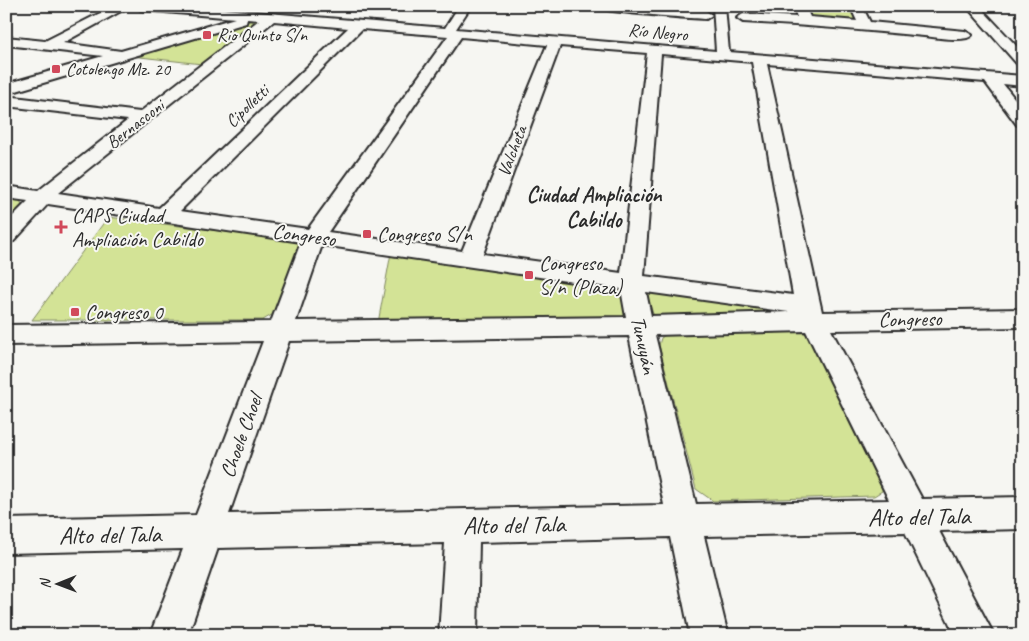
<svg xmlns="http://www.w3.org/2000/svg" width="1029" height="641" font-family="Caveat,sans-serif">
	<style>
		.green { fill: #d3e396; stroke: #7f8760 }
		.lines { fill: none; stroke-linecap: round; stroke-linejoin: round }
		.minor-casing { stroke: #2b2b2b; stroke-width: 4 }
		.minor { fill: #f6f6f2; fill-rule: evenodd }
		.poi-dot { fill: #d1495b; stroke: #f6f6f2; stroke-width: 2 }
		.labels { text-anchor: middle; stroke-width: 4; stroke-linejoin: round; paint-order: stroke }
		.far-street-label { font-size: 18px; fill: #2b2b2b; stroke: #f6f6f2 }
		.far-poi-label { font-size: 18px; fill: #2b2b2b; stroke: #f6f6f2; text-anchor: start }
		.poi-label { font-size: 21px; fill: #2b2b2b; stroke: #f6f6f2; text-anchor: start }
		.street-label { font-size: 21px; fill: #2b2b2b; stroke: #f6f6f2 }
		.neighbourhood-label { font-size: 22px; font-weight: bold; fill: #2b2b2b; stroke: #f6f6f2 }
		.near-street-label { font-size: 25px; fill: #2b2b2b; stroke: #f6f6f2 }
	</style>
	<rect width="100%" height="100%" fill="#f6f6f2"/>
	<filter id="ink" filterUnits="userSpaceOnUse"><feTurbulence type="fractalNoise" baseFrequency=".02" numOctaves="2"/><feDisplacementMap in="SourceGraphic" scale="10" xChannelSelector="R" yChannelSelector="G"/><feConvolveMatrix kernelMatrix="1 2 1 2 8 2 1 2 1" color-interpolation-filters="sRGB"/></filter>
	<g filter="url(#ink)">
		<!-- green -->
		<path class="green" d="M806 6H848L857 22 809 19Z
			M259 20 202 64 131 56 249 21Z
			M6 197 20 199 22 206 6 223Z
			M108 217 299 241 300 245 277 312 263 320H32Z
			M391 253 619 285 631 310 620 319 378 323Z
			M646 292 793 306 797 316 662 318 653 314Z
			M799 331 807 334 812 339 883 482 882 491 874 496 713 501 696 489 659 345 661 338 667 334Z"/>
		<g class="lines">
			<!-- minor casing -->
			<g class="minor-casing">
				<path id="minor" d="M114 6H130L63 43 121 51 235 18 141 10 135 6H188L445 28 459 6H471L456 29 716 51 713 6H725L729 52 1023 76V86L1003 84 1023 109V126L1017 125 985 82 767 64 822 312 1023 309V327L831 330 922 499 1023 497V529L939 531 994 635H955L905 532 704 536 728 635H690L670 537 479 542 477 635H439L445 543 218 548 188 635H150L183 549 6 553V519L196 515 263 341 6 345V325L271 322 301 242 48 204 14 241 6 243V223L28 201 6 198V186L38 191 128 120 6 106V96L140 112 259 20 247 19 246 23 6 94V84L103 56 6 45V37L45 41ZM274 21 348 28 159 208 58 193ZM362 29 448 36 308 229 180 211ZM461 37 547 45 462 251 328 232ZM560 46 647 53 621 273 483 254ZM661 54 752 62 793 295 644 276ZM322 245 621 289 626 317 296 321ZM646 292 789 312 651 316ZM806 331 889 500 696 504 655 335ZM629 336 664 505 229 514 289 341Z
					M593 6H643L706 11 712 15 706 19C690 18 599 12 593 6Z
					M793 6H805L810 17 857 21 850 6H862L870 22 965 31 972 35C966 43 934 37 924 36 863 30 803 25 743 22L737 18 743 14 797 17Z
					M966 6H979L1023 53V66L1018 65Z"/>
			</g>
			<!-- minor -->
			<use href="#minor" class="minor"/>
		</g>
	</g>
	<!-- markers -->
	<g class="poi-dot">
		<rect x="202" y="30" width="10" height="10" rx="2.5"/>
		<rect x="51" y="64" width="10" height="10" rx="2.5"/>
		<path d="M58.5 219.5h5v5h5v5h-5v5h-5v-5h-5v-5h5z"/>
		<rect x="362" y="229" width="10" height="10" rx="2.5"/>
		<rect x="524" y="270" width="10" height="10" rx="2.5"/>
		<rect x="70" y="307" width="10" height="10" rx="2.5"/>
	</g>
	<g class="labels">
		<!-- far-street labels -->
		<g class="far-street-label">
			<text transform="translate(658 32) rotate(5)" y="6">Río Negro</text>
			<text transform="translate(247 106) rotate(-44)" y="6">Cipolletti</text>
			<text transform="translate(135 124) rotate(-38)" y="6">Bernasconi</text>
			<text transform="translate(512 151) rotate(-69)" y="6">Valcheta</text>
		</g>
		<!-- far-poi labels -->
		<g class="far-poi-label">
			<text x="217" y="41">Rio Quinto S/n</text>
			<text x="66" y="75">Cotolengo Mz. 20</text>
		</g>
		<!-- poi labels -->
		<g class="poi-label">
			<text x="72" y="222">CAPS Ciudad<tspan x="72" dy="24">Ampliación Cabildo</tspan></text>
			<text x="377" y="241">Congreso S/n</text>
			<text x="539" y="270">Congreso<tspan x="539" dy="24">S/n (Plaza)</tspan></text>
			<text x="85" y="319">Congreso 0</text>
		</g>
		<!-- street labels -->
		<g class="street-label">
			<text transform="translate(304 235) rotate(8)" y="7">Congreso</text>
			<text transform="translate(910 319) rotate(-1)" y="7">Congreso</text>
			<text transform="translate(644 345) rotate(78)" y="7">Tunuyán</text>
			<text transform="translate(241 436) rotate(-70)" y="7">Choele Choel</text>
		</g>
		<!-- neighbourhood labels -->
		<g class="neighbourhood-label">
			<text x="594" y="202">Ciudad Ampliación<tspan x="594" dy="25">Cabildo</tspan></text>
		</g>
		<!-- near-street labels -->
		<g class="near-street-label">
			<text transform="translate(919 516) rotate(-1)" y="9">Alto del Tala</text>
			<text transform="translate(514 524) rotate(-1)" y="9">Alto del Tala</text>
			<text transform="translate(110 534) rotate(-1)" y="9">Alto del Tala</text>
		</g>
	</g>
	<!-- margin -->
	<rect width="1029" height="641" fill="none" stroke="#f6f6f2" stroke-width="25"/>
	<rect x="12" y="12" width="1004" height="616" fill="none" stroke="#2b2b2b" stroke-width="2" filter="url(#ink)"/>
	<!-- north arrow -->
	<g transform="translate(58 584) rotate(269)" stroke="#f6f6f2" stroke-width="4" paint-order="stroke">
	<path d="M0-4L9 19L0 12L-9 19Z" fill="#2b2b2b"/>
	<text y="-8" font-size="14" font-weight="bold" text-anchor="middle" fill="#2b2b2b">N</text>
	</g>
</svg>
